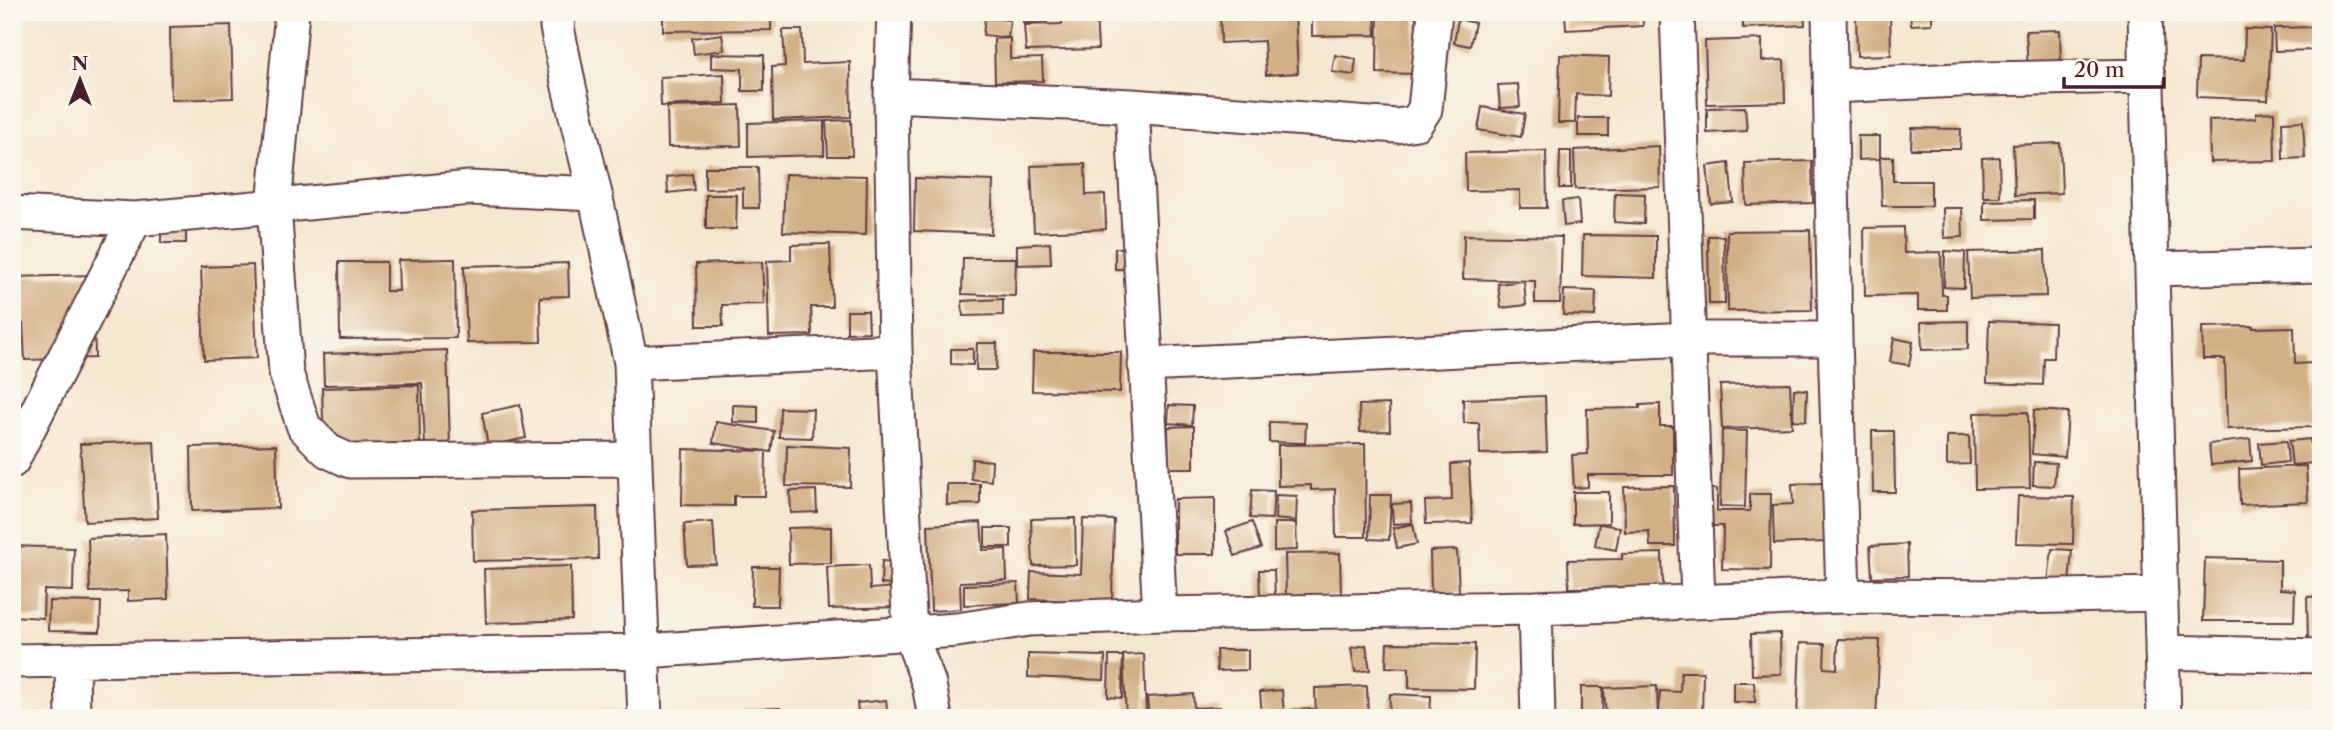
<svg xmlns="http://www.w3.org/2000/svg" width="2333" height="730" font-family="'Libre Caslon Text',serif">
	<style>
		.building { fill: #d2af84 }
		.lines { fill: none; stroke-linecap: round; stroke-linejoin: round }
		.minor-casing { stroke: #643d44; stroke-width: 37 }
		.minor { stroke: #fff; stroke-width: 33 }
	</style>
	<rect width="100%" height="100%" fill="#fbf7ec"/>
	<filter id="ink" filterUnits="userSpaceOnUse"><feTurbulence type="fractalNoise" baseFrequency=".0143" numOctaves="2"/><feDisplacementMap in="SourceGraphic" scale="14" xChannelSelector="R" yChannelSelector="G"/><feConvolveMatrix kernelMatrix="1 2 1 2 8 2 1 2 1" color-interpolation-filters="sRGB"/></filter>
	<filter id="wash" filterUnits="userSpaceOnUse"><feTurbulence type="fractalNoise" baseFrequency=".00686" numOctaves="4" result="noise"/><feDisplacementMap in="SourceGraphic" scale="28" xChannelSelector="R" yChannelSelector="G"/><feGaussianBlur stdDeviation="1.57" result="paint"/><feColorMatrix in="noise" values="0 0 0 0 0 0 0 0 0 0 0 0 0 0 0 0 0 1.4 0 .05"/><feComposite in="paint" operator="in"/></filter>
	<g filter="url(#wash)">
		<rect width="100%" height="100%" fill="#f5e8d1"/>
		<g id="blocks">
			<!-- building -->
			<path class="building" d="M663 12H771V30L663 31Z
				M989 12H1012L1013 17 989 18Z
				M1022 12H1046L1047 22 1023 23Z
				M1062 12H1096L1098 49 1026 51 1024 25 1062 24Z
				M1220 12H1295L1298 73 1266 75 1264 41 1221 43Z
				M1312 12H1375L1376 35 1312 36Z
				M1378 12H1416L1415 74 1377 73Z
				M1565 12H1642L1643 26 1566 30Z
				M1743 12H1804L1805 25 1743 28Z
				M1890 12 1891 55 1857 56 1856 13Z
				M1910 12H1932V24L1911 25Z
				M985 18 1010 20 1008 38 983 35Z
				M1458 19 1475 23 1470 46 1454 43Z
				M231 25 233 98 171 100 170 27Z
				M2315 27 2316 50 2275 51 2274 28Z
				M2245 29 2271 30 2268 100 2197 97 2198 59 2244 60Z
				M783 30H802L803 64 850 62 851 117 773 120 772 67 785 66Z
				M2060 30 2061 71 2028 72 2026 31Z
				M722 34 724 50 694 54 692 38Z
				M1010 38V59L1042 58 1043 81 995 82 994 39Z
				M1762 39V61L1784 60 1785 102 1707 104 1705 41Z
				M711 54 764 55V91H742V69L711 68Z
				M1335 55 1356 59 1354 75 1332 72Z
				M1560 55 1609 57 1608 96 1576 94 1575 123H1558Z
				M724 74 725 103 661 106 660 77Z
				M1518 84 1520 107 1500 108 1498 85Z
				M740 105 741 146 668 147 667 107Z
				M1482 107 1525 114 1521 137 1478 130Z
				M1745 107 1747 131 1707 133V108Z
				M2274 112 2275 161 2210 162 2209 120 2256 118V113Z
				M1578 118H1608V136H1578Z
				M851 120 852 156H828L826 121Z
				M824 121V155L748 157V123Z
				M2303 121 2305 158 2283 159 2282 122Z
				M1912 128 1961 129 1960 149H1911Z
				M1858 136H1880V157H1893V181H1931V206H1882L1880 159 1858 160Z
				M2060 143 2062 193 2015 195 2013 145Z
				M1659 146 1660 187 1575 189 1574 150Z
				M1546 151 1547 208H1520V190L1466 191 1465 153Z
				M1560 151H1571V188H1559Z
				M1999 157 2000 197H1983L1982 158Z
				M1812 161 1813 203 1746 205 1745 163Z
				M1729 163 1733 202 1711 204 1707 166Z
				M1085 164 1086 195 1105 194 1106 229 1034 232 1031 166Z
				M705 167H758L759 208H743V188L705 189Z
				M692 174 694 190 668 193 667 177Z
				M785 174 867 176 866 235 783 232Z
				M915 178 993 181 991 234 914 231Z
				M1615 193 1645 194 1644 224 1614 222Z
				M706 195H737L736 229H706Z
				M1578 199 1580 224 1564 226 1562 201Z
				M2034 200V219L1984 220V201Z
				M1943 208H1962L1963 237 1944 238Z
				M161 214H186V243H161Z
				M1903 227 1904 253 1941 252 1942 295H1947V310H1918V295L1865 296 1864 228Z
				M1810 230 1812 310 1728 311 1727 231Z
				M1464 235 1562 237 1560 303H1535V281L1463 279Z
				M1583 235 1656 236V278L1582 276Z
				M1708 236H1724L1725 304H1709Z
				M1050 243 1051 264 1017 265V245Z
				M830 244 832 307H811L812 335 769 336 767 261 791 260V245Z
				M1115 248H1146V269H1115Z
				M2045 250 2046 296 1970 298 1968 252Z
				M1945 251 1965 252 1964 288 1944 287Z
				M963 258H1016L1015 296 962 294Z
				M455 259 456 338 340 339 339 262H386V291H399L398 260Z
				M762 262 764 304 722 305 723 326H697L696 264Z
				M568 263 569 296 540 297 541 342 467 343 464 266Z
				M253 265 257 358 204 360 201 267Z
				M93 275 95 358 25 360 23 324 12 325V277Z
				M1524 281 1526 305 1501 308 1498 284Z
				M1564 290 1596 291 1595 316 1563 315Z
				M1003 299V315L963 316 962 301Z
				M847 311H868L869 332 847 333Z
				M1968 321V349L1922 350 1921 322Z
				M1989 321 2054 323 2053 358H2044L2043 385 1987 383Z
				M2253 326V328L2294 327 2295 364 2313 363 2314 427 2227 429 2225 359H2203L2202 327Z
				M1894 338 1913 342 1909 365 1890 362Z
				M977 343H997L996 370H976Z
				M951 349H973V365L951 364Z
				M447 350 450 445H425L422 383 324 385 323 354Z
				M1033 352H1121L1120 392 1032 391Z
				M1790 383 1792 427 1722 429 1720 385Z
				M419 385 420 449 324 451 322 388Z
				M1794 389 1807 390 1806 421 1793 420Z
				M1545 396 1547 452 1480 454 1479 423H1464L1463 399Z
				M1389 404 1390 431 1360 432 1359 405Z
				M1660 404V426H1673V475H1588V487L1574 488 1572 455 1588 454 1587 409 1640 408V405Z
				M520 405 526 438 488 446 482 413Z
				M733 405 758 406V423L733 422Z
				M1169 405 1193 406 1192 425 1168 423Z
				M780 408 813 409 812 438 779 437Z
				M2034 410 2068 412 2065 457 2032 454Z
				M2028 412 2030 488 1975 489 1974 413Z
				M716 422 774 431 771 452 713 443Z
				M1269 422 1306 423 1305 443 1269 442Z
				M1194 426V468H1169L1168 427Z
				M1722 430 1747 431 1745 507 1720 506Z
				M1872 431H1894L1895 492H1873Z
				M1947 436H1969L1970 464 1947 465Z
				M2250 439 2252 461 2211 465 2209 444Z
				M2310 439 2313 463 2292 465 2289 441Z
				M154 441 158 518 85 522 80 444Z
				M2286 441 2288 462 2261 465 2259 443Z
				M1365 444 1366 537H1336L1335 489 1311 490V485L1278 486V445Z
				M276 445 278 508 192 511 191 447Z
				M787 445 851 448 850 487 786 486Z
				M683 449 766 451 765 496H734V506L682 505Z
				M972 459 992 461 991 481 971 479Z
				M2034 462 2056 463 2054 486 2033 485Z
				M1469 463 1472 523 1426 524 1425 501 1452 500 1451 464Z
				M2306 466 2308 502 2240 505 2239 469Z
				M1824 483 1826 542 1774 544 1773 505 1793 504 1792 484Z
				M947 484H980V504L947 505Z
				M1674 486 1675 546H1650L1649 531 1625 532 1624 487Z
				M1707 489H1717V511H1750V494H1771L1770 570 1722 569 1723 526H1706Z
				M816 490 817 512 791 513 790 491Z
				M1252 490 1274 491 1272 519 1250 518Z
				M1573 492H1609V523L1573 524Z
				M1276 495 1297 496 1296 521 1275 519Z
				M1370 495H1391L1389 540 1369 539Z
				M2018 496 2074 497 2073 544 2016 543Z
				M1215 498V554H1175V499Z
				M1411 503 1412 523 1393 524 1392 504Z
				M597 507 598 559 473 561 472 510Z
				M1075 518 1076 565 1033 566 1031 519Z
				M1083 519 1114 520 1112 602 1030 599 1031 572 1081 574Z
				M713 522 716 564 687 565 684 524Z
				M981 522 983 550 1006 549 1007 580 960 582 961 609 931 611 928 525Z
				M1252 522 1261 548 1235 556 1226 531Z
				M1274 523H1296L1297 550 1274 551Z
				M1413 524 1417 544 1397 548 1393 528Z
				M1599 524 1620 527 1616 550 1595 546Z
				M831 527V563L789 564 788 528Z
				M985 528H1011V547H985Z
				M166 534 168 599 128 601V591L90 592 88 538Z
				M1907 544 1908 576 1872 577 1870 546Z
				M12 546 74 548 73 591 44 590 43 618 12 616Z
				M2052 549 2072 550 2069 583 2048 582Z
				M1457 550 1459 592 1431 593 1430 551Z
				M1340 553 1341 596 1286 597 1285 554Z
				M1662 553 1663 587 1569 588 1568 560 1622 559V554Z
				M2205 558 2280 560V589L2295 590 2294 621H2203Z
				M882 561 907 563 905 586 881 584Z
				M869 565 870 589 898 587 899 607 829 609 827 567Z
				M571 566 572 620 486 623 484 569Z
				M753 567H779L778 606H752Z
				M1259 570H1274L1275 597H1260Z
				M1018 583 1019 603 964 605V585Z
				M2321 596V642L2308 643 2307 597Z
				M49 601 101 602 100 632 48 631Z
				M1780 633 1781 674 1752 675 1751 634Z
				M1838 639 1880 640 1876 718H1797L1800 643 1825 644 1824 668 1837 669Z
				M1387 643 1475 644 1474 689 1409 688V668L1386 667Z
				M1366 645 1370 670 1355 672 1351 648Z
				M1216 650H1248V670L1217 671Z
				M1028 654 1105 656 1104 680 1028 677Z
				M1144 654 1146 718H1126L1123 655Z
				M1109 656H1123L1122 698 1108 697Z
				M1681 672H1703L1702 718 1659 715 1660 691 1680 692Z
				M1733 682H1754L1755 702H1733Z
				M1367 686 1368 718H1316L1315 688Z
				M1657 686 1658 718H1606L1604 688Z
				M1581 687H1603L1602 718H1581Z
				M1282 690 1284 713 1262 715 1260 692Z
				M1193 694 1194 708 1220 707 1221 718H1149L1147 697Z
				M1390 694 1431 696 1430 718H1389Z
				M886 700 888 718H859L857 703Z
				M780 708V718H745V709Z
				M1313 709 1314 718H1291V710Z
				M601 710 622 712V718H600Z
				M399 714 400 718H379V715Z
				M1776 714V718H1751V716Z"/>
		</g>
	</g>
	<g filter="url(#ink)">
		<use href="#blocks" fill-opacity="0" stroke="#643d44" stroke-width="2"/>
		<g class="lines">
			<!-- minor casing -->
			<g class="minor-casing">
				<path id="minor" d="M292 12 274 206 286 373 304 427 328 451 350 461 635 459
					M558 12 557 27 569 87 595 194 631 363 645 718
					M894 12 891 95 895 351 910 633 929 684 935 718
					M1677 12 1698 601
					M1829 12 1835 339 1843 596
					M2145 12 2164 718
					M1831 86 1980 79 2148 76
					M891 95 1132 106 1397 126 1416 123 1425 109 1435 12
					M1132 106 1160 614
					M12 213 135 219 470 188 595 194
					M2152 269 2321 265
					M631 363 895 351
					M1145 365 1689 339H1835
					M12 461 135 219
					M1535 608 1538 718
					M2162 652 2321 656
					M72 660 73 718
					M12 661 644 651 957 630 1029 619 1160 614 1535 608 1843 596 2017 597 2161 594"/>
			</g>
			<!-- minor -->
			<use href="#minor" class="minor"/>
		</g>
	</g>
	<!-- margin -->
	<rect width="2333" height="730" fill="none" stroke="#fbf7ec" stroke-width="42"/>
	<!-- north arrow -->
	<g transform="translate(80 80)" stroke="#fbf7ec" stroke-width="5" paint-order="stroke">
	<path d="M0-5L12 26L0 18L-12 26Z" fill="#4a1f2b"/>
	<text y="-10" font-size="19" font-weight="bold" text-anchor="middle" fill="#4a1f2b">N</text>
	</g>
	<!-- scale -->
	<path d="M2064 77v10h100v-10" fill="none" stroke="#4a1f2b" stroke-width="3.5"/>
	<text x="2074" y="77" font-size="21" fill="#4a1f2b" stroke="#fbf7ec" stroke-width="5" paint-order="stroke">20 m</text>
</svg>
